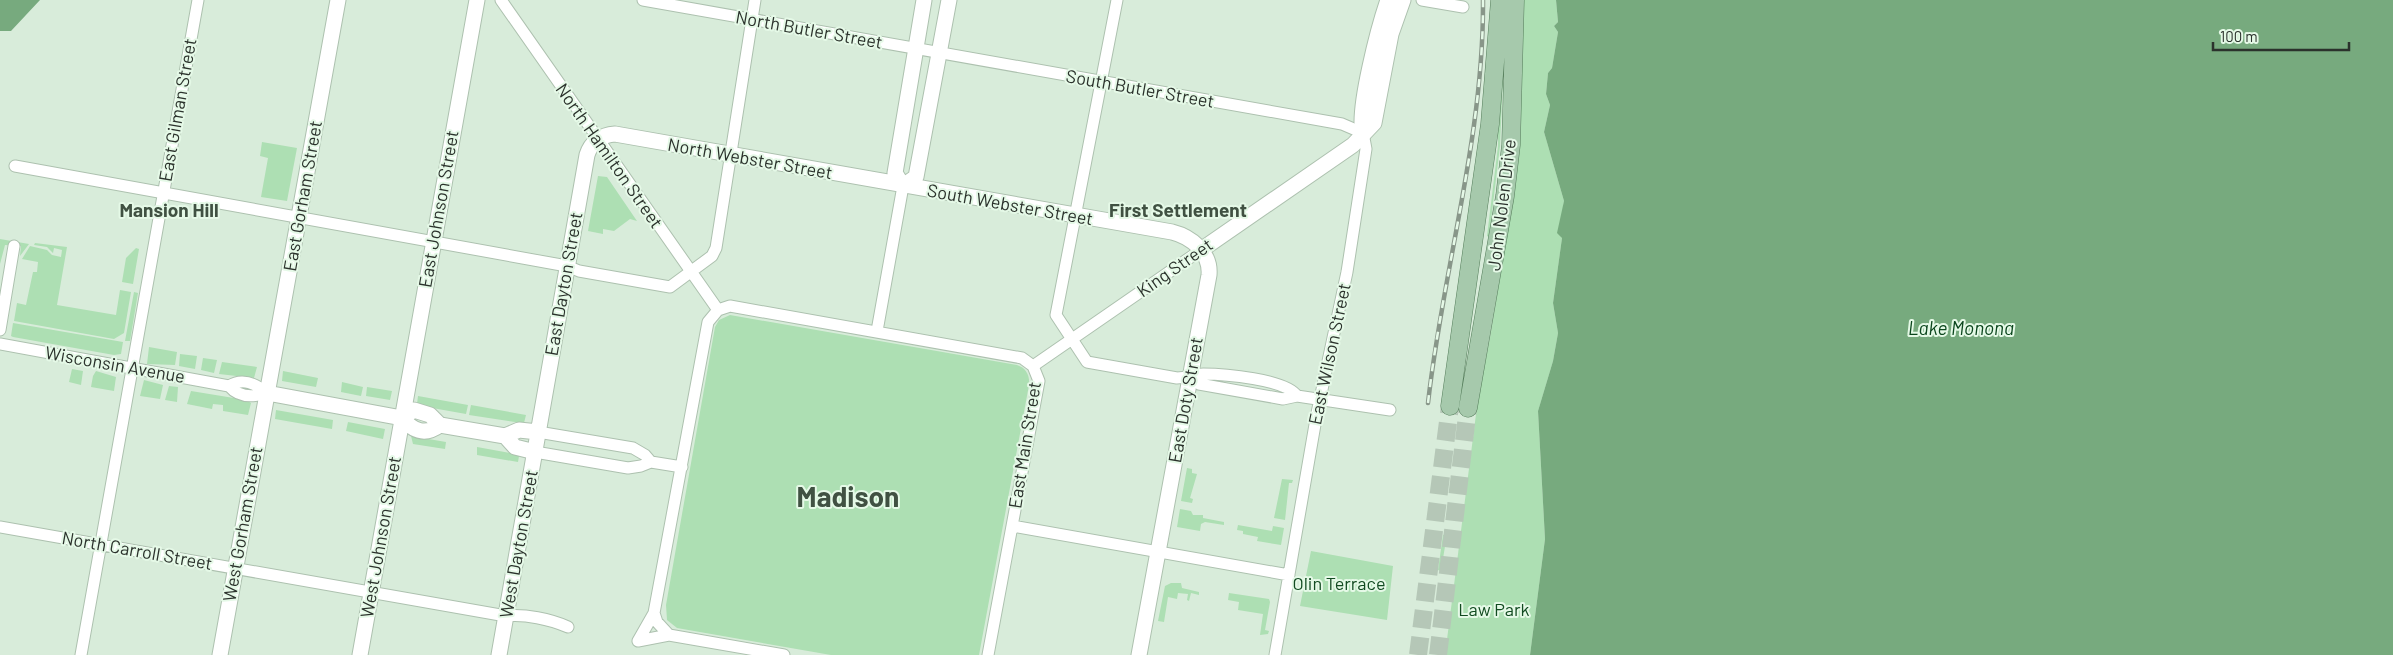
<svg xmlns="http://www.w3.org/2000/svg" width="2393" height="655" font-family="Barlow,sans-serif">
	<style>
		.green { fill: #addfb3 }
		.water { fill: #77aa7e }
		.lines { fill: none; stroke-linecap: round; stroke-linejoin: round }
		.primary-tunnel { stroke: #b5c7b7; stroke-width: 18; stroke-dasharray: 18 9; stroke-linecap: butt }
		.street-casing { stroke: #adc1af; stroke-width: 13 }
		.secondary-casing { stroke: #adc1af; stroke-width: 17 }
		.primary-casing { stroke: #557d5b; stroke-width: 19 }
		.street { stroke: #fff; stroke-width: 11 }
		.secondary { stroke: #fff; stroke-width: 15 }
		.primary { stroke: #a6c9ac; stroke-width: 18 }
		.rail-casing { stroke: #889689; stroke-width: 4.5 }
		.rail { stroke: #e5f9e7; stroke-width: 2.5; stroke-dasharray: 8; stroke-linecap: butt }
		.labels { text-anchor: middle; stroke-width: 4; stroke-linejoin: round; paint-order: stroke }
		.street-label { font-size: 18px; fill: #2b322c; stroke: #e5f9e7 }
		.park-label { font-size: 18px; fill: #124b21; stroke: #e5f9e7 }
		.neighbourhood-label { font-size: 19px; font-weight: bold; fill: #405142; stroke: #e5f9e7 }
		.water-label { font-size: 19px; font-style: italic; fill: #0b461d; stroke: #e5f9e7 }
		.town-label { font-size: 28px; font-weight: bold; fill: #405142; stroke: #e5f9e7 }
	</style>
	<rect width="100%" height="100%" fill="#d8ecda"/>
	<!-- green -->
	<path class="green" d="M1523 0H1556L1558 22 1554 26 1558 32 1552 68 1548 73 1546 94 1550 105 1544 132 1564 201 1560 235 1562 238 1553 303 1558 333 1553 361 1538 411 1545 539 1530 655H1445L1479 391C1509 263 1513 131 1523 0Z
		M1506 11 1500 146 1489 237 1487 236 1498 146V109Z
		M262 142 297 148 287 201 261 197 268 158 260 156Z
		M598 176 607 177 637 221 630 219 614 231 603 229V234L588 231Z
		M0 239 29 244 20 256 21 246 5 245 0 264Z
		M35 243 67 247 57 305 116 315 120 290 131 292 124 333 114 339 14 321 17 303 26 305 33 272H37L38 262 22 259 30 246 47 250 52 255 61 257 62 250 54 248 53 253 47 247 34 245Z
		M136 248 139 249 133 284 122 282 126 258Z
		M134 292 138 293 130 341H125Z
		M730 315 1017 365C1026 368 1030 375 1029 385L979 655H831L677 628 667 620 666 605 715 327 719 320Z
		M13 323 123 342 121 354 114 355 13 337 11 336Z
		M149 347 177 352 175 365 147 364Z
		M180 354 197 356 195 369 179 366Z
		M203 358 217 360 214 373 201 370Z
		M222 362 257 367 254 378 219 374Z
		M72 369 83 371 81 385 69 382Z
		M96 371 116 377 114 391 91 387 93 376Z
		M283 371 318 378 316 387 282 381Z
		M144 380 163 385 160 399 140 396Z
		M342 382 363 387 361 396 341 392Z
		M169 386 178 387 177 402 165 400Z
		M367 387 392 391 390 400 366 396Z
		M191 391 246 400 251 403 248 415 223 411V405L213 404 212 409 187 404Z
		M418 396 468 405 466 414 421 406 417 404Z
		M471 405 526 415 524 423H522L469 415Z
		M276 410 333 420 332 429 275 419Z
		M348 422 385 429 383 439 346 431Z
		M411 436 446 442 445 449 413 444Z
		M477 447 516 454 519 456 518 462 477 455Z
		M1187 468 1192 469V473L1197 474 1190 498 1193 499 1192 503 1181 501Z
		M1282 479 1293 480 1292 483H1289L1285 520 1274 518Z
		M1180 509 1191 511 1193 515H1203V518L1224 522V525L1205 522 1201 524 1200 531 1177 527Z
		M1238 525 1272 531 1273 526 1284 528 1281 545 1257 541 1258 537 1243 534V531L1237 530Z
		M1447 534 1441 571 1438 570 1443 535Z
		M1311 551 1393 566 1387 620 1300 606Z
		M1171 583H1181L1182 588 1199 592V595L1191 593 1189 601 1187 600 1188 594 1178 593 1177 599 1168 597 1164 622 1158 621 1165 586Z
		M1229 593 1269 599 1270 602 1265 630 1269 631 1268 634 1260 635 1263 614 1238 610 1239 602 1228 600Z"/>
	<!-- water -->
	<path class="water" d="M0 0H40L11 31H0Z
		M1556 0H2393V655H1530L1545 539 1538 411 1553 361 1558 333 1553 303 1562 238 1557 233 1564 201 1544 132 1550 105 1546 94 1548 73 1552 68 1558 32 1554 26 1558 22Z"/>
	<g class="lines">
		<!-- primary-tunnel -->
		<path class="primary-tunnel" d="M1418 655 1450 406
			M1438 655 1468 408"/>
		<!-- street casing -->
		<g class="street-casing">
			<path id="street" d="M501 0 718 310
				M643 0 1342 124 1363 133 1366 149 1347 272 1317 413 1275 655
				M1117 0 1056 315 1087 362 1177 378C1186 378 1195 374 1203 374 1223 374 1286 379 1297 396L1390 410
				M1422 0 1463 7
				M15 166 567 266 579 271 670 287 712 256 716 248 755 0
				M0 330 14 246
				M877 331 903 186
				M0 344 229 386C239 398 254 397 267 393
				M1033 366 1201 250
				M1190 378 1199 384 1283 399 1297 396
				M229 386C243 377 256 384 267 393
				M538 432 633 448 645 455 651 462
				M535 452 628 468 641 466 651 462 682 467
				M1012 526 1289 575
				M0 527 506 616C525 614 550 619 568 627
				M654 613 657 622 669 635 784 655
				M638 641 654 613 708 322 718 310 730 306 1022 358 1033 366 1039 381 988 655
				M638 641 669 635
				M81 655 198 0"/>
		</g>
		<!-- secondary casing -->
		<g class="secondary-casing">
			<path id="secondary" d="M1363 133C1357 109 1379 26 1388 0
				M903 186 916 177 949 0
				M903 186 895 173 924 0
				M1201 250 1353 145 1374 123 1391 34 1403 0
				M267 393 402 418C413 431 425 436 440 425L505 436 519 430 538 432
				M402 418 414 410 430 415 440 425
				M505 436 515 447 535 452
				M220 655 338 0
				M360 655 477 0
				M499 655 587 155C591 142 601 135 615 134L1172 232C1192 237 1211 253 1209 275L1139 655"/>
		</g>
		<!-- primary casing -->
		<g class="primary-casing">
			<path id="primary" d="M1450 406 1490 124 1500 0
				M1468 408 1505 196 1511 145 1515 0"/>
		</g>
		<!-- street -->
		<use href="#street" class="street"/>
		<!-- secondary -->
		<use href="#secondary" class="secondary"/>
		<!-- primary -->
		<use href="#primary" class="primary"/>
		<!-- rail casing -->
		<g class="rail-casing">
			<path id="rail" d="M1428 403C1443 268 1484 137 1483 0"/>
		</g>
		<!-- rail -->
		<use href="#rail" class="rail"/>
	</g>
	<g class="labels">
		<!-- street labels -->
		<g class="street-label">
			<text transform="translate(809 30) rotate(10)" y="6">North Butler Street</text>
			<text transform="translate(1140 89) rotate(10)" y="6">South Butler Street</text>
			<text transform="translate(178 110) rotate(-80)" y="6">East Gilman Street</text>
			<text transform="translate(609 156) rotate(55)" y="6">North Hamilton Street</text>
			<text transform="translate(750 159) rotate(10)" y="6">North Webster Street</text>
			<text transform="translate(303 196) rotate(-80)" y="6">East Gorham Street</text>
			<text transform="translate(1010 205) rotate(10)" y="6">South Webster Street</text>
			<text transform="translate(1502 205) rotate(-83)" y="6">John Nolen Drive</text>
			<text transform="translate(439 209) rotate(-80)" y="6">East Johnson Street</text>
			<text transform="translate(1175 268) rotate(-35)" y="6">King Street</text>
			<text transform="translate(564 284) rotate(-80)" y="6">East Dayton Street</text>
			<text transform="translate(1330 354) rotate(-78)" y="6">East Wilson Street</text>
			<text transform="translate(115 365) rotate(10)" y="6">Wisconsin Avenue</text>
			<text transform="translate(1186 400) rotate(-80)" y="6">East Doty Street</text>
			<text transform="translate(1025 445) rotate(-81)" y="6">East Main Street</text>
			<text transform="translate(243 524) rotate(-80)" y="6">West Gorham Street</text>
			<text transform="translate(381 537) rotate(-80)" y="6">West Johnson Street</text>
			<text transform="translate(519 544) rotate(-80)" y="6">West Dayton Street</text>
			<text transform="translate(137 551) rotate(10)" y="6">North Carroll Street</text>
		</g>
		<!-- park labels -->
		<g class="park-label">
			<text x="1339" y="590">Olin Terrace</text>
			<text x="1494" y="616">Law Park</text>
		</g>
		<!-- neighbourhood labels -->
		<g class="neighbourhood-label">
			<text x="169" y="217">Mansion Hill</text>
			<text x="1178" y="217">First Settlement</text>
		</g>
		<!-- water labels -->
		<g class="water-label">
			<text x="1961" y="335">Lake Monona</text>
		</g>
		<!-- town labels -->
		<g class="town-label">
			<text x="848" y="507">Madison</text>
		</g>
	</g>
	<!-- scale -->
	<path d="M2213 42v8h136v-8" fill="none" stroke="#2b322c" stroke-width="2.5"/>
	<text x="2220" y="42" font-size="15" fill="#2b322c" stroke="#e5f9e7" stroke-width="4" paint-order="stroke">100 m</text>
</svg>
